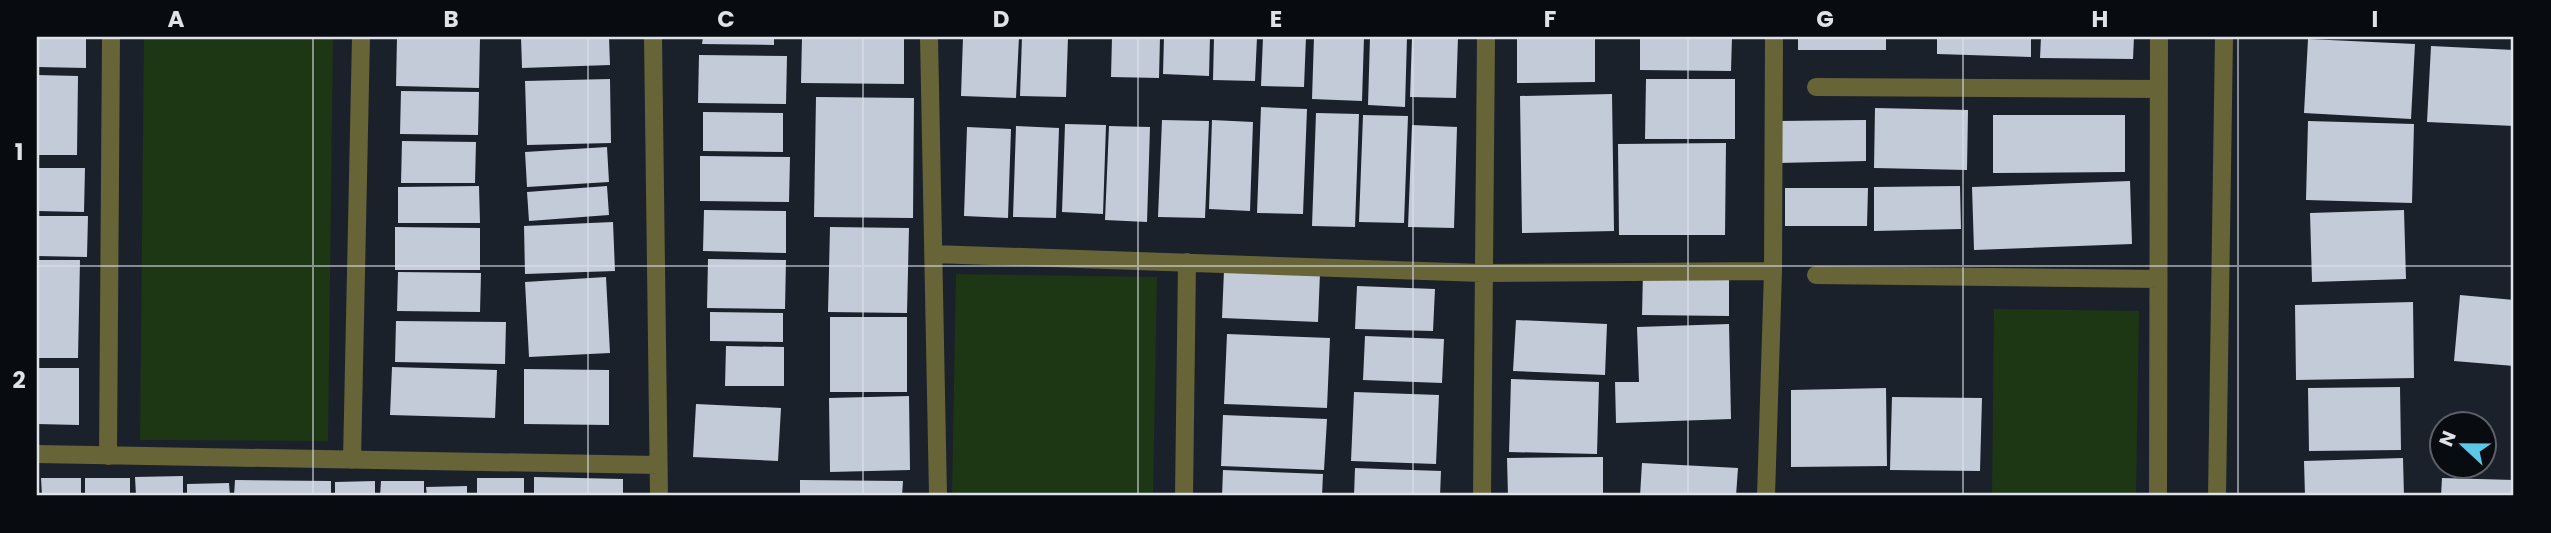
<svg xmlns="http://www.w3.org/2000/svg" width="2551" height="533" font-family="Poppins,sans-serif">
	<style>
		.green { fill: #1d3714 }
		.building { fill: #c3cad8 }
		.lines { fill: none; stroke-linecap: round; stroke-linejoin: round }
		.street { stroke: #676437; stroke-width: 18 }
		.grid { fill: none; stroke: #dee2e9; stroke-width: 2; stroke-opacity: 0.55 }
		.neatline { fill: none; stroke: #dee2e9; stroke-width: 2.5 }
		.grid-label { font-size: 23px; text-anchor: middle; font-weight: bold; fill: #dee2e9 }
	</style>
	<rect width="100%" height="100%" fill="#1b212b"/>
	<!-- green -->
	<path class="green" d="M144 37H333L328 441 140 440Z
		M956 274 1157 277 1153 496H952Z
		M1994 309 2139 311 2136 496H1992Z"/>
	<!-- building -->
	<path class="building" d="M37 37H86V68L37 67Z
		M397 37H480L479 88 396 86Z
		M521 37H609L610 65 522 68Z
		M703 37H774V45L702 44Z
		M802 37H904V84L801 83Z
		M963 37H1019L1016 98 961 96Z
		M1022 37H1068L1066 97 1020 96Z
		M1112 37H1160L1159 78 1111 77Z
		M1164 37H1210L1209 76 1163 74Z
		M1214 37H1257L1255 81 1213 80Z
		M1263 37H1306L1304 87 1261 86Z
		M1314 37H1364L1362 101 1312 99Z
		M1370 37H1407L1405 107 1368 105Z
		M1412 37H1458L1456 98 1410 97Z
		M1517 37H1595V82L1517 83Z
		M1640 37H1732L1731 71 1640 70Z
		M1798 37H1886V50H1798Z
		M1937 37H2031V57L1937 54Z
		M2041 37H2134L2133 59 2040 58Z
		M2308 39 2415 44 2411 119 2304 113Z
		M2431 46 2514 50V126L2427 122Z
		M699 55 787 56 786 104 698 103Z
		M37 75 78 76 77 155H37Z
		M610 79 611 143 527 145 525 81Z
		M1646 79H1735V139H1645Z
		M401 91 479 92 478 135 400 134Z
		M1612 94 1614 231 1522 233 1520 96Z
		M816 97 914 98 913 218 814 217Z
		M1261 107 1307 109 1303 214 1257 213Z
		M1875 108 1968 110 1967 170 1874 168Z
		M703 112 783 113V152L703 151Z
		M1316 113 1359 114 1355 227 1312 226Z
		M1363 115 1408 116 1404 223 1359 222Z
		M1993 115H2125V172L1993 173Z
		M1162 120 1209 121 1205 218 1158 217Z
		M1212 120 1253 122 1250 211 1209 209Z
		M1866 120V161L1778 163V121Z
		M2308 121 2414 124 2412 203 2306 200Z
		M1065 124 1106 125 1103 214 1062 212Z
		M1412 125 1457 127 1454 228 1408 227Z
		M1016 126 1059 128 1056 218 1013 217Z
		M1109 126 1150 127 1147 222 1105 220Z
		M967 127 1011 129 1008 218 964 216Z
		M402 141 476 142 475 183H401Z
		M1726 143 1725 235H1619L1618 144Z
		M607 147 609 182 527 187 525 152Z
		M700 156 790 157 789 202 700 201Z
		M37 168H85L84 212 37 211Z
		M2130 181 2132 244 1974 250 1972 187Z
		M479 186 480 223H398V187Z
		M607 186 609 215 529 221 527 192Z
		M1960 186 1961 229 1874 231V187Z
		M1785 188H1868L1867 226H1785Z
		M704 210 786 211V253L703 251Z
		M2404 210 2406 279 2312 282 2310 213Z
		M37 216H88L87 257 37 256Z
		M613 222 615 271 525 274 524 226Z
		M395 227 480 228V270H395Z
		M830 227 909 228 907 313 828 312Z
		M708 259 786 260 785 309 707 308Z
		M37 260H80L78 358H37Z
		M1224 270 1320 273 1318 322 1222 318Z
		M398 272 481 273 480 312 397 311Z
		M1643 272 1729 273V316L1642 315Z
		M606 277 610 353 529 357 525 282Z
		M1357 286 1435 289 1433 331 1355 329Z
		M2460 295 2514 300V366L2454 361Z
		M2413 302 2414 378 2296 380 2295 305Z
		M710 312 783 313V342L710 341Z
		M830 317H907V392H830Z
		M1516 320 1607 324 1605 375 1513 371Z
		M396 321 506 322 505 364 395 362Z
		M1729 324 1731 419 1616 423 1615 382H1639L1637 327Z
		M1227 334 1330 338 1327 408 1224 404Z
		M1365 336 1444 339 1442 383 1363 380Z
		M726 346 784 347V386H725Z
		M392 367 497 370 495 418 390 415Z
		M37 368H79V425L37 424Z
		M524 369 609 370V425L524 424Z
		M1511 379 1599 382 1597 454 1509 452Z
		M2400 387 2401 450 2309 451 2308 388Z
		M1886 388 1887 466 1791 467V390Z
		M1354 392 1439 395 1436 464 1351 461Z
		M909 396 910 470 830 472 829 398Z
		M1892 397 1982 398 1980 471 1890 470Z
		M696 404 781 408 778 461 693 457Z
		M1223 415 1327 419 1324 470 1221 466Z
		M1603 457V496H1508L1507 458Z
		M2403 458 2404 496H2305L2304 461Z
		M1642 463 1738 468 1736 496H1640Z
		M1355 468 1441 471 1440 496H1354Z
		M1223 470 1323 474 1322 496H1222Z
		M183 476V496H136L135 477Z
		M534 477 623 479V496H534Z
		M41 478H81V496H42Z
		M85 478H130V496H85Z
		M477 478H524V496H477Z
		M2442 478 2514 480V496H2441Z
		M235 480 331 481V496H234Z
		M800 480 903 481 902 496H800Z
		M375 481V496H335V482Z
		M381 481H424V496H380Z
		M229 483 230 496H187V484Z
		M467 486V496H427L426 487Z"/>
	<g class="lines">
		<!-- street -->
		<path class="street" d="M653 37 659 496
			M929 37 938 496
			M1816 87 2159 89
			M934 254 1482 273 1773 271
			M1816 275 2158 279
			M37 454 658 465
			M108 456 111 37
			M352 460 361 37
			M1184 496 1187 262
			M1482 496 1486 37
			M1766 496 1773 271 1774 37
			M2158 496 2159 37
			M2217 496 2224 37"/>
	</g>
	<!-- grid -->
	<path class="grid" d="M313 37V496M588 37V496M863 37V496M1138 37V496M1413 37V496M1688 37V496M1963 37V496M2238 37V496M37 266H2514"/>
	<!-- border -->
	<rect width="2551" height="533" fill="none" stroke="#080b0f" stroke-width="77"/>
	<!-- north arrow -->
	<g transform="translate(2463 445) rotate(292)"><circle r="33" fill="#080b0f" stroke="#5e6166" stroke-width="2"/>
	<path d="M0-5L12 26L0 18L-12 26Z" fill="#5cc7e7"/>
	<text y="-10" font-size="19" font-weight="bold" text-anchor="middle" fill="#dee2e9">N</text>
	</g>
	<rect x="38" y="38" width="2474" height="456" class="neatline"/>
	<g class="grid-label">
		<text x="176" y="27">A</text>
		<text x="451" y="27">B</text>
		<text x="726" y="27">C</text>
		<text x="1001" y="27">D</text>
		<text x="1276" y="27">E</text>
		<text x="1550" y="27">F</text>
		<text x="1825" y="27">G</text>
		<text x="2100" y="27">H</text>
		<text x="2375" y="27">I</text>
		<text x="19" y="160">1</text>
		<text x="19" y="388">2</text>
	</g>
</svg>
